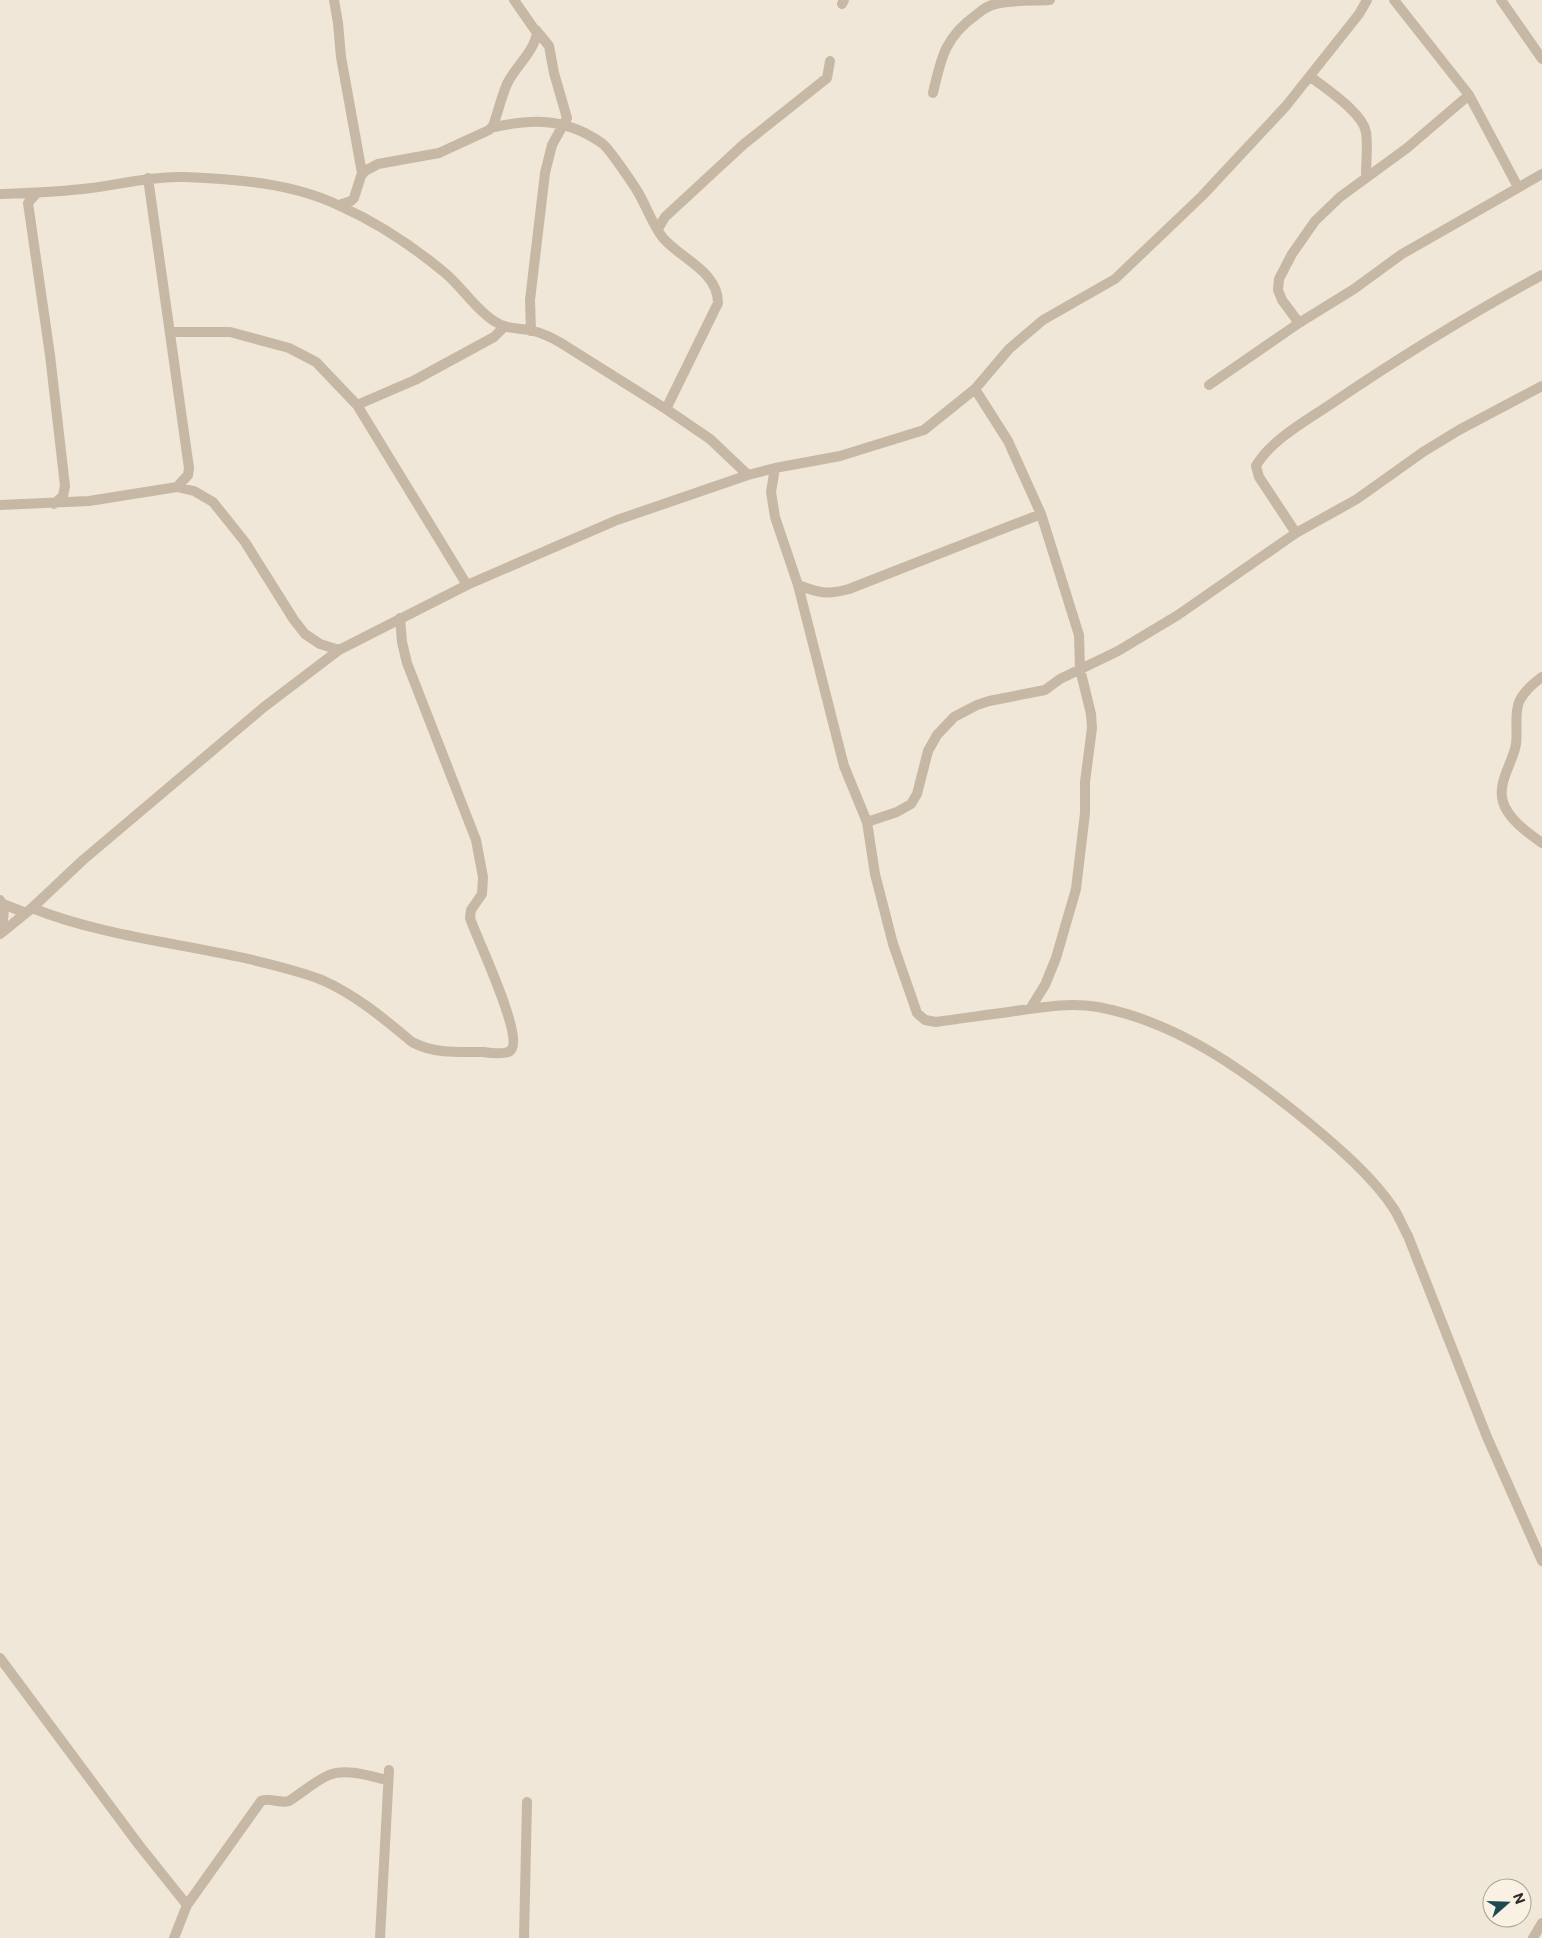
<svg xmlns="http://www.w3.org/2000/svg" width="1542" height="1938" font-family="Commissioner,sans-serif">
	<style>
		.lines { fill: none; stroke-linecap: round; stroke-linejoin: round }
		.street { stroke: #c7b8a5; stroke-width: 10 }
	</style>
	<rect width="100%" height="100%" fill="#f0e7d8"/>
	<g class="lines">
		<!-- street -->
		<path class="street" d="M334 0 338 23 341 57 362 173
			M1394 0 1469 95 1518 187
			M1501 0 1542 59
			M842 4 844 0
			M1311 77C1326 89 1362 112 1366 132 1368 146 1366 162 1366 176
			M933 93C941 58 945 37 976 15 982 10 988 5 996 4 1013 0 1032 1 1050 0
			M491 128C533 118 567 118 603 144 610 150 634 185 639 194 647 208 653 225 663 238 681 259 718 271 718 303L666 409
			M148 178 189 468 188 475 177 487
			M37 193 28 203 50 355 65 486 63 496 54 504
			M0 194C30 193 61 192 91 188 122 184 152 176 185 177 236 179 293 183 340 206 378 223 414 247 445 273 462 287 476 310 494 321 505 329 517 328 530 330 542 333 551 337 561 343L666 409 710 439 748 475
			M339 205 351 201 354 198 361 176 365 171 378 164 439 153 489 130 493 126C498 112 501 98 507 84 515 67 534 52 537 33L514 0
			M658 229 665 217 744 144 827 78 830 61
			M1299 323 1282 300 1278 290 1279 279 1292 254 1315 221 1340 197 1407 148 1469 95
			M531 331 530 300 545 173 552 145 567 118 554 73 549 46 536 30
			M171 332H230L289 348 316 362 357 405 467 585
			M1209 385 1299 323 1354 289 1402 254 1542 174
			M975 389 1008 441 1041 514 1079 635 1080 669 1091 714 1092 728 1085 782V813L1076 889 1056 958 1045 985 1030 1009
			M357 405 415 380 494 337 504 327
			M775 468 771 492 775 517 798 585 844 766 867 822 875 874 893 944 917 1013 925 1020 936 1022C963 1018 989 1015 1015 1011 1042 1007 1071 1002 1098 1007 1178 1022 1247 1072 1309 1123 1338 1147 1373 1177 1394 1209 1399 1217 1403 1227 1408 1236L1487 1437 1542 1561
			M0 505 89 501 177 487 194 491 213 502 245 542 294 620 305 634 320 644 339 650
			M1296 533 1259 477 1256 466C1269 442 1305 421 1328 406 1397 359 1468 315 1542 275
			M798 585C819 593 827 595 849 589L1041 514
			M1542 677C1533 684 1524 691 1519 702 1514 715 1518 730 1516 744 1513 763 1497 782 1503 802 1508 819 1528 833 1542 843
			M867 822 897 812 911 804 917 794 928 751 937 735 954 717 977 705 989 701 1045 690 1060 679 1118 651 1178 615 1296 533 1357 499 1423 452 1459 430 1542 386
			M0 900C7 910 2 923 0 934
			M3 904 26 913
			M32 908C102 936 179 943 253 960 276 966 299 971 322 980 356 995 383 1018 412 1042 434 1054 459 1052 483 1052 490 1053 504 1055 510 1051 526 1039 476 937 470 918L471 910 482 894 483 877 476 840 407 663 402 642 400 618
			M0 934 32 908 83 860 264 707 339 650 467 585 617 520 748 475 775 468 840 456 924 430 975 389 1009 349 1043 320 1115 279 1202 196 1286 106 1359 14 1367 0
			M0 1658 139 1845 187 1905
			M174 1938 187 1905 261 1801C271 1797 279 1804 289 1801 302 1793 315 1781 329 1775 346 1768 370 1776 387 1780
			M380 1938 389 1770
			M524 1938 527 1802
			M1533 1938 1542 1923"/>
	</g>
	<!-- north arrow -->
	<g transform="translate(1507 1903) rotate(70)"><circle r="24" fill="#f8f1e4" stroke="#a9a298"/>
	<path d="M0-4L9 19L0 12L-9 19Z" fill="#1e4952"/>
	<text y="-8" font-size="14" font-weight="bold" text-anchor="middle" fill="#332b26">N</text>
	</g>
</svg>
